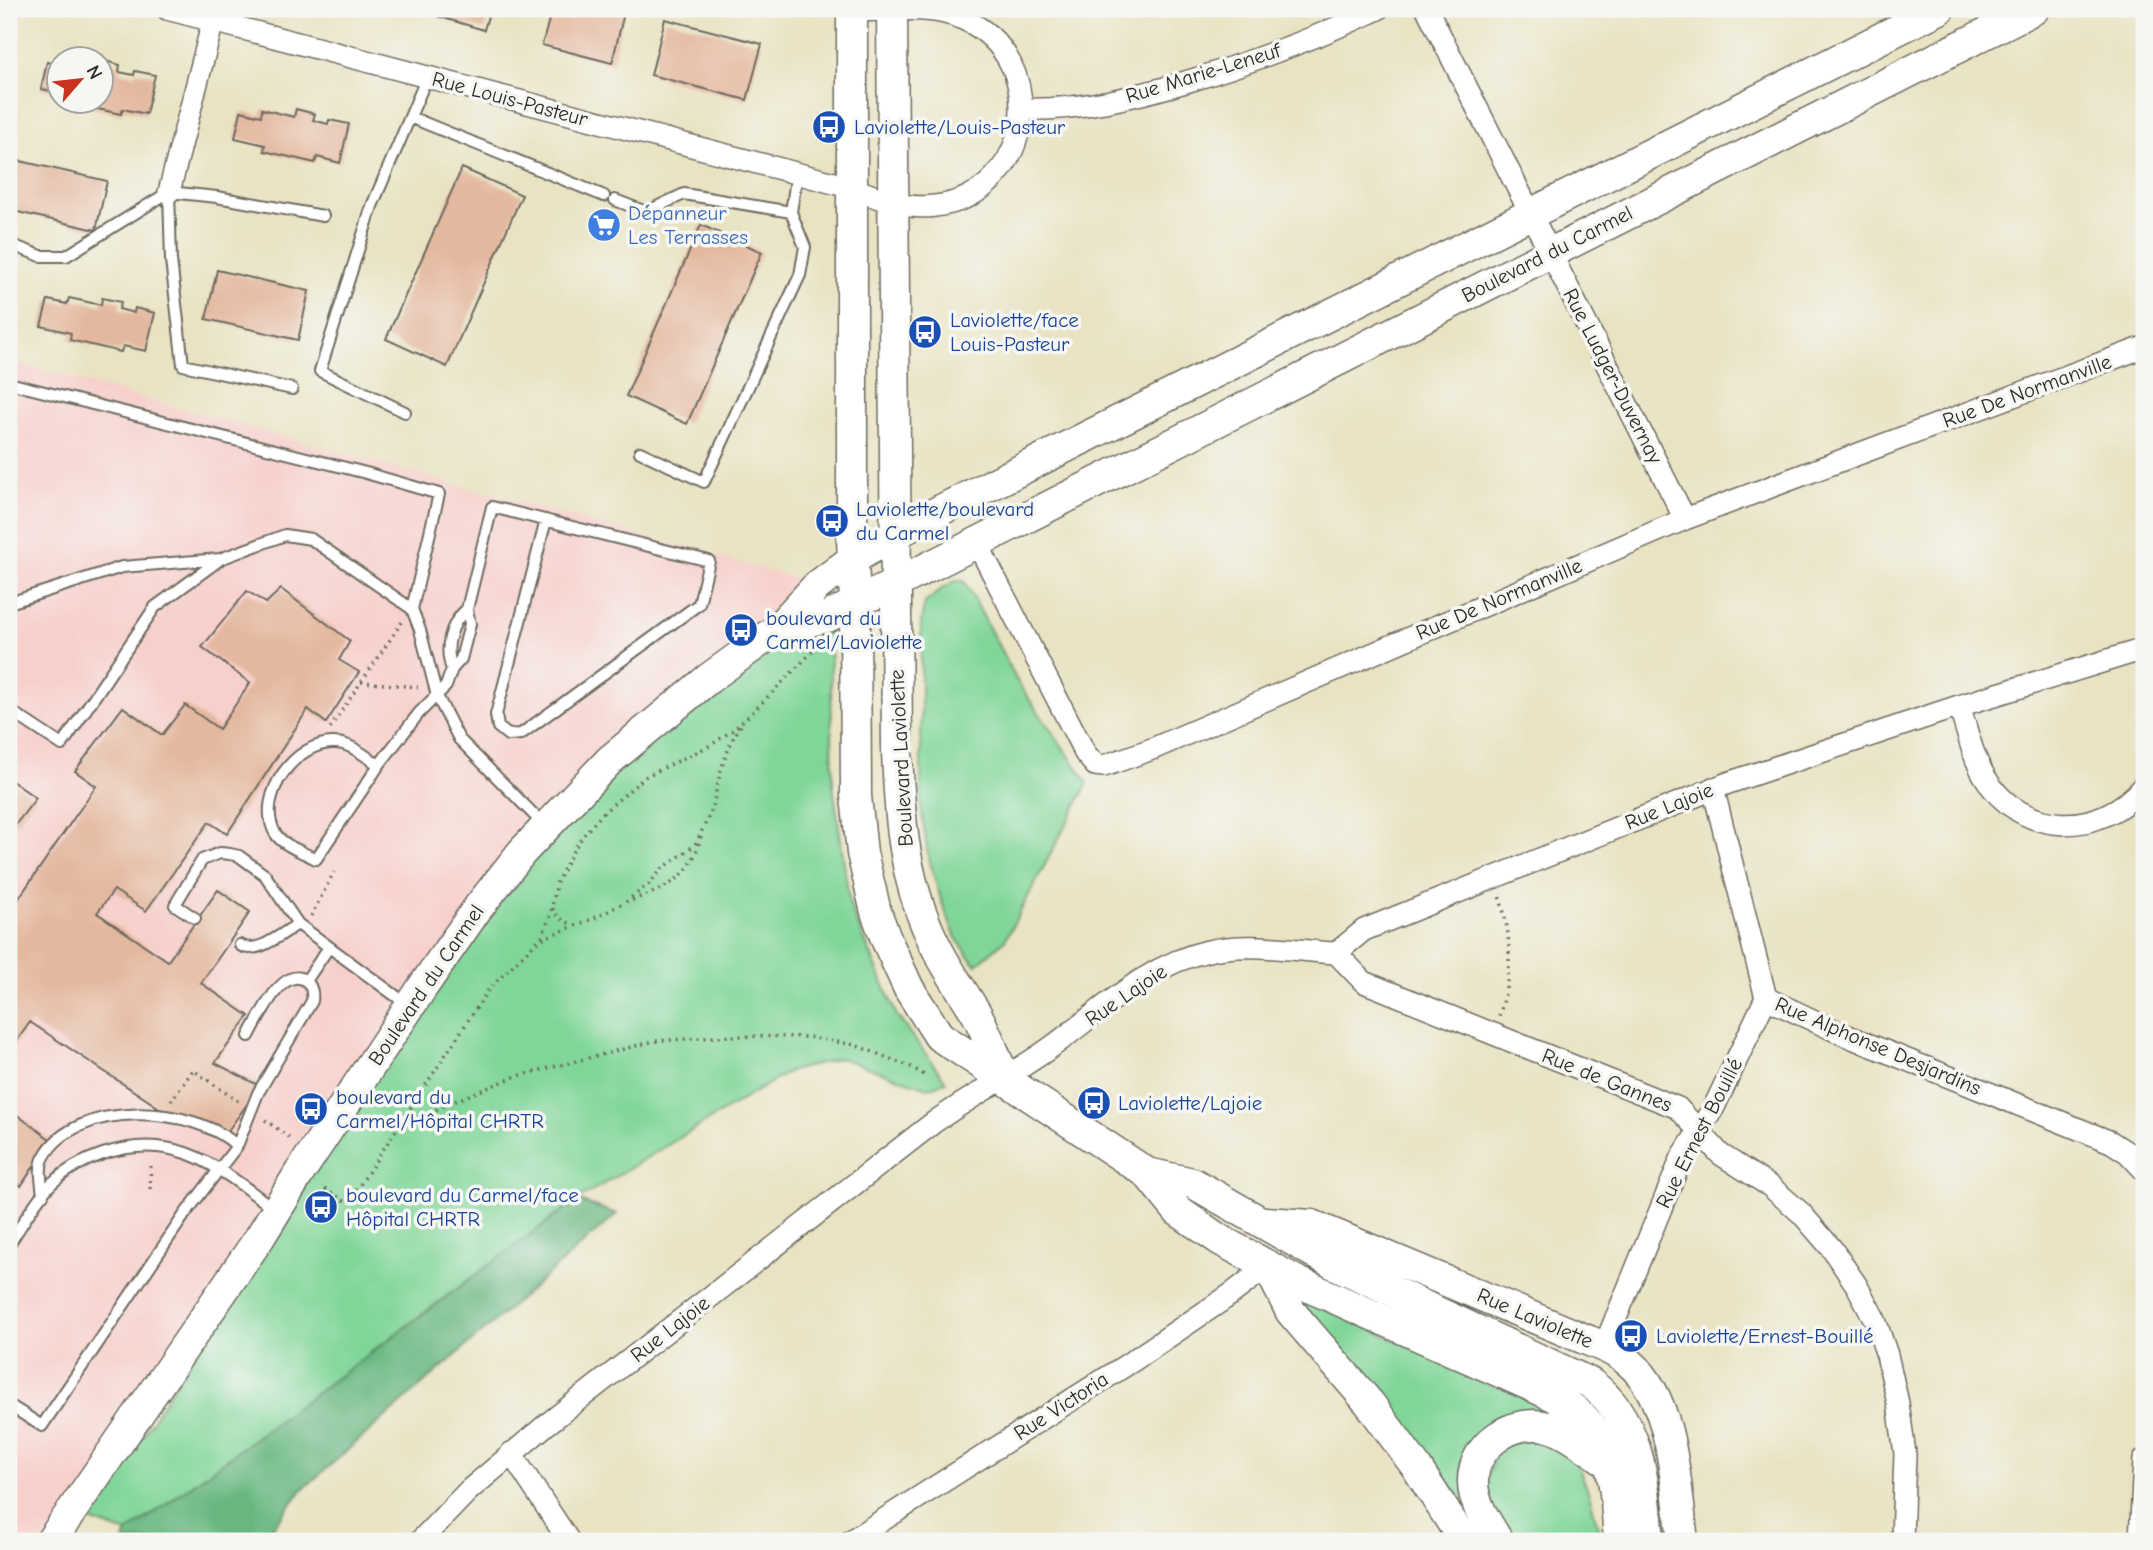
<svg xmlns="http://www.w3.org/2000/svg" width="2153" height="1550" font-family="'Comic Neue',sans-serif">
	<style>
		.built { fill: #f7d0cc }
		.green { fill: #80d699; stroke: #568062; stroke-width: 2 }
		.forest { fill: #68b781; stroke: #4a7156; stroke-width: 2 }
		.building { fill: #e4b89f }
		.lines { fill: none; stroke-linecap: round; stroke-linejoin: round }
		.lane-casing { stroke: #6e6b60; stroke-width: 14 }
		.street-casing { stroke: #6e6b60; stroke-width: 24 }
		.secondary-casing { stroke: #6e6b60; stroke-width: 33 }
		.path { stroke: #6e6b60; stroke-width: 3.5; stroke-dasharray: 2 5; stroke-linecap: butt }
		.lane { stroke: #fff; stroke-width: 10 }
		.street { stroke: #fff; stroke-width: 21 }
		.secondary { stroke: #fff; stroke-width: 30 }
		.labels { text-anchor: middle; stroke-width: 7; stroke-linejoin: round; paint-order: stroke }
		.street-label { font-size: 21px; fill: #2b2b2b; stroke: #f6f6f2 }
		.transit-label { font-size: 21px; fill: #164399; stroke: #f6f6f2; text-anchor: start }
		.shop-label { font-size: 21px; fill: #366cbe; stroke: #f6f6f2; text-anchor: start }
	</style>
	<rect width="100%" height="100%" fill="#f6f6f2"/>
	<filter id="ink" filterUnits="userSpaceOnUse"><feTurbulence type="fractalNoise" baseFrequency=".0143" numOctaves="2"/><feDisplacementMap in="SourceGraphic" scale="14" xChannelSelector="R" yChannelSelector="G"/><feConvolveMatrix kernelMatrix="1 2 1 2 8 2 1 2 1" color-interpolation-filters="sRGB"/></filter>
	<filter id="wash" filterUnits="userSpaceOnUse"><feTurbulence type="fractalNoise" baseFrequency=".00686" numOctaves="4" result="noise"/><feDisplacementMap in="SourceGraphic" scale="28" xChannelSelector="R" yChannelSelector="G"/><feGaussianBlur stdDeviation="1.57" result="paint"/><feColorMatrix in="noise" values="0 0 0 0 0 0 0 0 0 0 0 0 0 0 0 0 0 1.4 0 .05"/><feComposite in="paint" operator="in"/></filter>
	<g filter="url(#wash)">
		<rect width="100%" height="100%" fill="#e9e3c3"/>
		<!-- built -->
		<path class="built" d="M9 361 805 581 47 1541H9Z"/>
		<!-- green -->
		<path class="green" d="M958 580 965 582 1018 683 1088 783 1005 940 976 965 956 938 942 903 928 855 921 807V621L925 603 944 587Z
			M830 630 833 785 850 906 897 1016 946 1081 928 1088 840 1058 788 1072 577 1200 127 1533 91 1521 286 1202 536 849 606 774 738 664Z
			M1310 1301 1547 1408 1546 1413C1522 1406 1493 1412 1478 1434 1471 1446 1466 1488 1462 1503L1465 1514 1380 1393 1305 1308Z
			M1534 1438C1545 1440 1556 1442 1565 1449 1585 1467 1595 1515 1601 1541H1511L1490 1504 1486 1477 1496 1453 1508 1444Z"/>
		<!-- forest -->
		<path class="forest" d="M577 1200 617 1214 302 1490 262 1541H123L127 1533Z"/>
		<g id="blocks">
			<!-- building -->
			<path class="building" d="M439 9H490L484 30 437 16Z
				M552 9H625L612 63 542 45Z
				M665 19 762 44 747 100 651 75Z
				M102 60 120 65 119 72 134 75 135 71 155 75 146 114 123 109 121 114 70 103 102 102Z
				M47 62 60 65V93L41 89Z
				M262 109 294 117 296 109 315 114 313 120 328 124 329 120 349 124 340 163 317 157 315 163 264 151 265 145 235 138 241 111 261 116Z
				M16 160 107 181 96 230 9 210V190Z
				M462 168 522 195 447 367 386 339Z
				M701 225 762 252 687 424 626 396Z
				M217 270 309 291 298 340 206 319Z
				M69 298 101 305 102 298 121 302 119 309 134 313 135 308 155 313 146 351 123 346 121 352 70 340 71 333 41 326 48 300 67 304Z
				M281 589 350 641 339 660 359 672 326 723 308 709 227 834 209 822 146 911 114 890 97 913 168 961 218 890 250 912 201 983 249 1016 215 1063 260 1086 227 1132 179 1121 30 1022 9 1052V906L12 908 96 786 75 771 123 707 162 735 185 705 219 729 250 683 202 647 247 591 266 603Z
				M9 779 36 798 9 833Z
				M9 1109 51 1140 21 1186 9 1178Z"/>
		</g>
	</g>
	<g filter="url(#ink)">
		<use href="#blocks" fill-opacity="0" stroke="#6e6b60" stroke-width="2"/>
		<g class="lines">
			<!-- lane casing -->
			<g class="lane-casing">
				<path id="lane" d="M427 77 410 117 604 196
					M169 192 171 260 183 365 292 389
					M615 200 646 212 684 194 791 212
					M9 244 41 256H66L169 192 217 197 323 216
					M9 383 366 473 439 494 412 609
					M405 412 320 371 372 206 410 117
					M640 452 704 482 800 275 805 247 791 212 797 173
					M9 603 122 567 220 559 285 535 311 539 412 609 420 630 437 696 459 739 544 825
					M452 669C444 649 450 623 467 609
					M9 710 62 745 155 607 218 561
					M379 765C366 757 351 743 335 743 296 741 255 796 275 833 283 846 303 852 316 859L379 765 419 713 446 686 452 669 461 659 470 624 467 609 492 507 709 561 699 604 521 734 508 735 498 727 496 715 546 520
					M195 918 175 905 202 860 220 853 230 854 239 856 265 875 298 924C282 933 257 956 240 945
					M298 924 408 1005
					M306 981 329 947
					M43 1195C42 1183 38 1168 44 1157 75 1099 195 1105 237 1146
					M9 1244C23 1224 35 1200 52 1183 66 1170 85 1160 103 1154 178 1129 219 1169 276 1210
					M9 1405 42 1426 185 1214 237 1146 258 1093 312 1001C313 993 312 986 306 981 283 963 258 1020 249 1036"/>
			</g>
			<!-- street casing -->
			<g class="street-casing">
				<path id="street" d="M167 9 853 188C880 199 905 210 935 206 1034 195 1053 59 963 19 930 4 887 11 852 11
					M1427 9 1685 519
					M1022 109C1078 111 1135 97 1189 81 1254 61 1317 38 1378 9
					M169 192 213 21
					M976 541 1085 753 1095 765 1104 766 1152 749 1685 519 2144 347
					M1959 706C1967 729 1972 756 1985 777 2021 838 2102 838 2144 785
					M1713 788 1766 998 1840 1033 2111 1142 2128 1153 2144 1170
					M1336 953 1364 982 1678 1108 1720 1154 1771 1187 1801 1213 1832 1249 1857 1286 1875 1320 1887 1355 1898 1403 1905 1454 1902 1541
					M1604 1347 1682 1157 1714 1107 1766 998
					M511 1453 569 1541
					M420 1541 468 1491 546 1425 933 1123C971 1096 1012 1075 1050 1048 1100 1012 1146 965 1208 951 1249 941 1295 951 1336 953L1364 930 1728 783 1959 706 2144 649
					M850 1541 1131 1362 1230 1295 1268 1266
					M2140 1541 2144 1460"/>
			</g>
			<!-- secondary casing -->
			<g class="secondary-casing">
				<path id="secondary" d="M852 9V539L855 602 856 796 862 853 876 912 886 939 909 989 939 1036 1147 1173 1178 1211 1220 1240 1298 1282 1545 1392C1614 1424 1614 1473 1619 1541
					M892 9 897 749C899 812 903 875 930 934 942 962 960 987 976 1013 987 1033 995 1056 1004 1077
					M777 629 827 617 895 584 2034 9
					M1147 1173 1193 1183 1334 1264 1590 1383C1641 1420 1644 1483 1649 1541
					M1265 1222 1312 1225 1587 1340C1602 1346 1618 1352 1630 1363 1674 1401 1676 1487 1683 1541
					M1268 1266 1291 1312 1370 1404 1417 1468 1464 1541
					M51 1541 260 1237 300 1172 424 985 477 909 522 852 610 760 708 679 777 629 817 586 853 559 921 520 1939 9
					M1498 1541C1488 1524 1473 1504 1473 1482 1472 1445 1514 1417 1549 1427 1570 1433 1590 1451 1609 1463"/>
			</g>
			<!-- path -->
			<path class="path" d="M361 682 418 687
				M330 728 402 622
				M632 900C670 887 691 878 701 836
				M553 908C555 916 564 922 573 924
				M311 916 334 872
				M537 943 544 938 597 917 627 901 649 884 662 869 695 845 712 810 721 769 732 740 741 725
				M1499 1016C1512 976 1513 936 1499 896
				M171 1101 193 1070 239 1102
				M265 1120 289 1137
				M398 1128 450 1103 514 1077 655 1041 730 1036 808 1037 855 1045 911 1067 928 1077
				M150 1189 151 1161
				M325 1189 348 1203 489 989 542 936 550 917 557 882 574 849 586 832 605 811 645 777 711 745 733 730 756 709 817 647"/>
			<!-- lane -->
			<use href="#lane" class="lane"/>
			<!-- street -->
			<use href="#street" class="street"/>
			<!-- secondary -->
			<use href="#secondary" class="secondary"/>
		</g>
	</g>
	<!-- icons -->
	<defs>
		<g id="bus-disc" transform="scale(1.75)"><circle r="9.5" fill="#1a4fb4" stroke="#f6f6f2"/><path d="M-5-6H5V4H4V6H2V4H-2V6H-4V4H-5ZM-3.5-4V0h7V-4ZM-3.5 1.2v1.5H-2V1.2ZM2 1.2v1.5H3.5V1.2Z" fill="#fff"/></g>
		<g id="supermarket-disc" transform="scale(1.75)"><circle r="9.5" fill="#3f7fe0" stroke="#f6f6f2"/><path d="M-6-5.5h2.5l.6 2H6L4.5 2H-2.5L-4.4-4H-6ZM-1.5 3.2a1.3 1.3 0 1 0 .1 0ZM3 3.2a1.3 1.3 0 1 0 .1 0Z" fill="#fff"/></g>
	</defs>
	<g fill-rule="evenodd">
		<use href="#bus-disc" x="829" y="127"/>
		<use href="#supermarket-disc" x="604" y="225"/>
		<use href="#bus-disc" x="925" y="332"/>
		<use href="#bus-disc" x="832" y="521"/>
		<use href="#bus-disc" x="741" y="630"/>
		<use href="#bus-disc" x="1094" y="1103"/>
		<use href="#bus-disc" x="311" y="1109"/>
		<use href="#bus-disc" x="321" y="1207"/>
		<use href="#bus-disc" x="1631" y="1336"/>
	</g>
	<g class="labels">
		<!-- street labels -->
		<g class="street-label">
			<text transform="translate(1203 73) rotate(-17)" y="7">Rue Marie-Leneuf</text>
			<text transform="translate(510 99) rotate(15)" y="7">Rue Louis-Pasteur</text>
			<text transform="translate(1547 254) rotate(-27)" y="7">Boulevard du Carmel</text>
			<text transform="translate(1613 376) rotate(63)" y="7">Rue Ludger-Duvernay</text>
			<text transform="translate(2027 391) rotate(-20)" y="7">Rue De Normanville</text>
			<text transform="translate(1499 599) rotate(-23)" y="7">Rue De Normanville</text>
			<text transform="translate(901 758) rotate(-93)" y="7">Boulevard Laviolette</text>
			<text transform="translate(1669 806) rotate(-22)" y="7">Rue Lajoie</text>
			<text transform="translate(426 985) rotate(-56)" y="7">Boulevard du Carmel</text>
			<text transform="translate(1126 995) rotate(-34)" y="7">Rue Lajoie</text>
			<text transform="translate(1878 1046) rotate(23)" y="7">Rue Alphonse Desjardins</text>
			<text transform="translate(1607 1080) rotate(22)" y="7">Rue de Gannes</text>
			<text transform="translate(1699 1133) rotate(-63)" y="7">Rue Ernest Bouillé</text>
			<text transform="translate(1535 1318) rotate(23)" y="7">Rue Laviolette</text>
			<text transform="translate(670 1329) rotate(-38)" y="7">Rue Lajoie</text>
			<text transform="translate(1061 1406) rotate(-33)" y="7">Rue Victoria</text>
		</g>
		<!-- transit labels -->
		<g class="transit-label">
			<text x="854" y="134">Laviolette/Louis-Pasteur</text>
			<text x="950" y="327">Laviolette/face<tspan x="950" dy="24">Louis-Pasteur</tspan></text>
			<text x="856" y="516">Laviolette/boulevard<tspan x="856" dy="24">du Carmel</tspan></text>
			<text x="766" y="625">boulevard du<tspan x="766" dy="24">Carmel/Laviolette</tspan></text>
			<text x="336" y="1104">boulevard du<tspan x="336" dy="24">Carmel/Hôpital CHRTR</tspan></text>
			<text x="1118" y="1110">Laviolette/Lajoie</text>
			<text x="346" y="1202">boulevard du Carmel/face<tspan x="346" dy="24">Hôpital CHRTR</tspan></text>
			<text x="1656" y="1343">Laviolette/Ernest-Bouillé</text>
		</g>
		<!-- shop labels -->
		<g class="shop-label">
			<text x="628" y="220">Dépanneur<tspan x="628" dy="24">Les Terrasses</tspan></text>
		</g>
	</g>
	<!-- margin -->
	<rect width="2153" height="1550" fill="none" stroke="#f6f6f2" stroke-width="35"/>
	<!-- north arrow -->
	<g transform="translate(80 80) rotate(62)"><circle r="33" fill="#f6f6f2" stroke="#a5a5a2" stroke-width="2"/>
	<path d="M0-5L12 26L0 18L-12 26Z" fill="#c8321e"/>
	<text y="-10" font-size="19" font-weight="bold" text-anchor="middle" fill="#2b2b2b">N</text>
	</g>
</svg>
